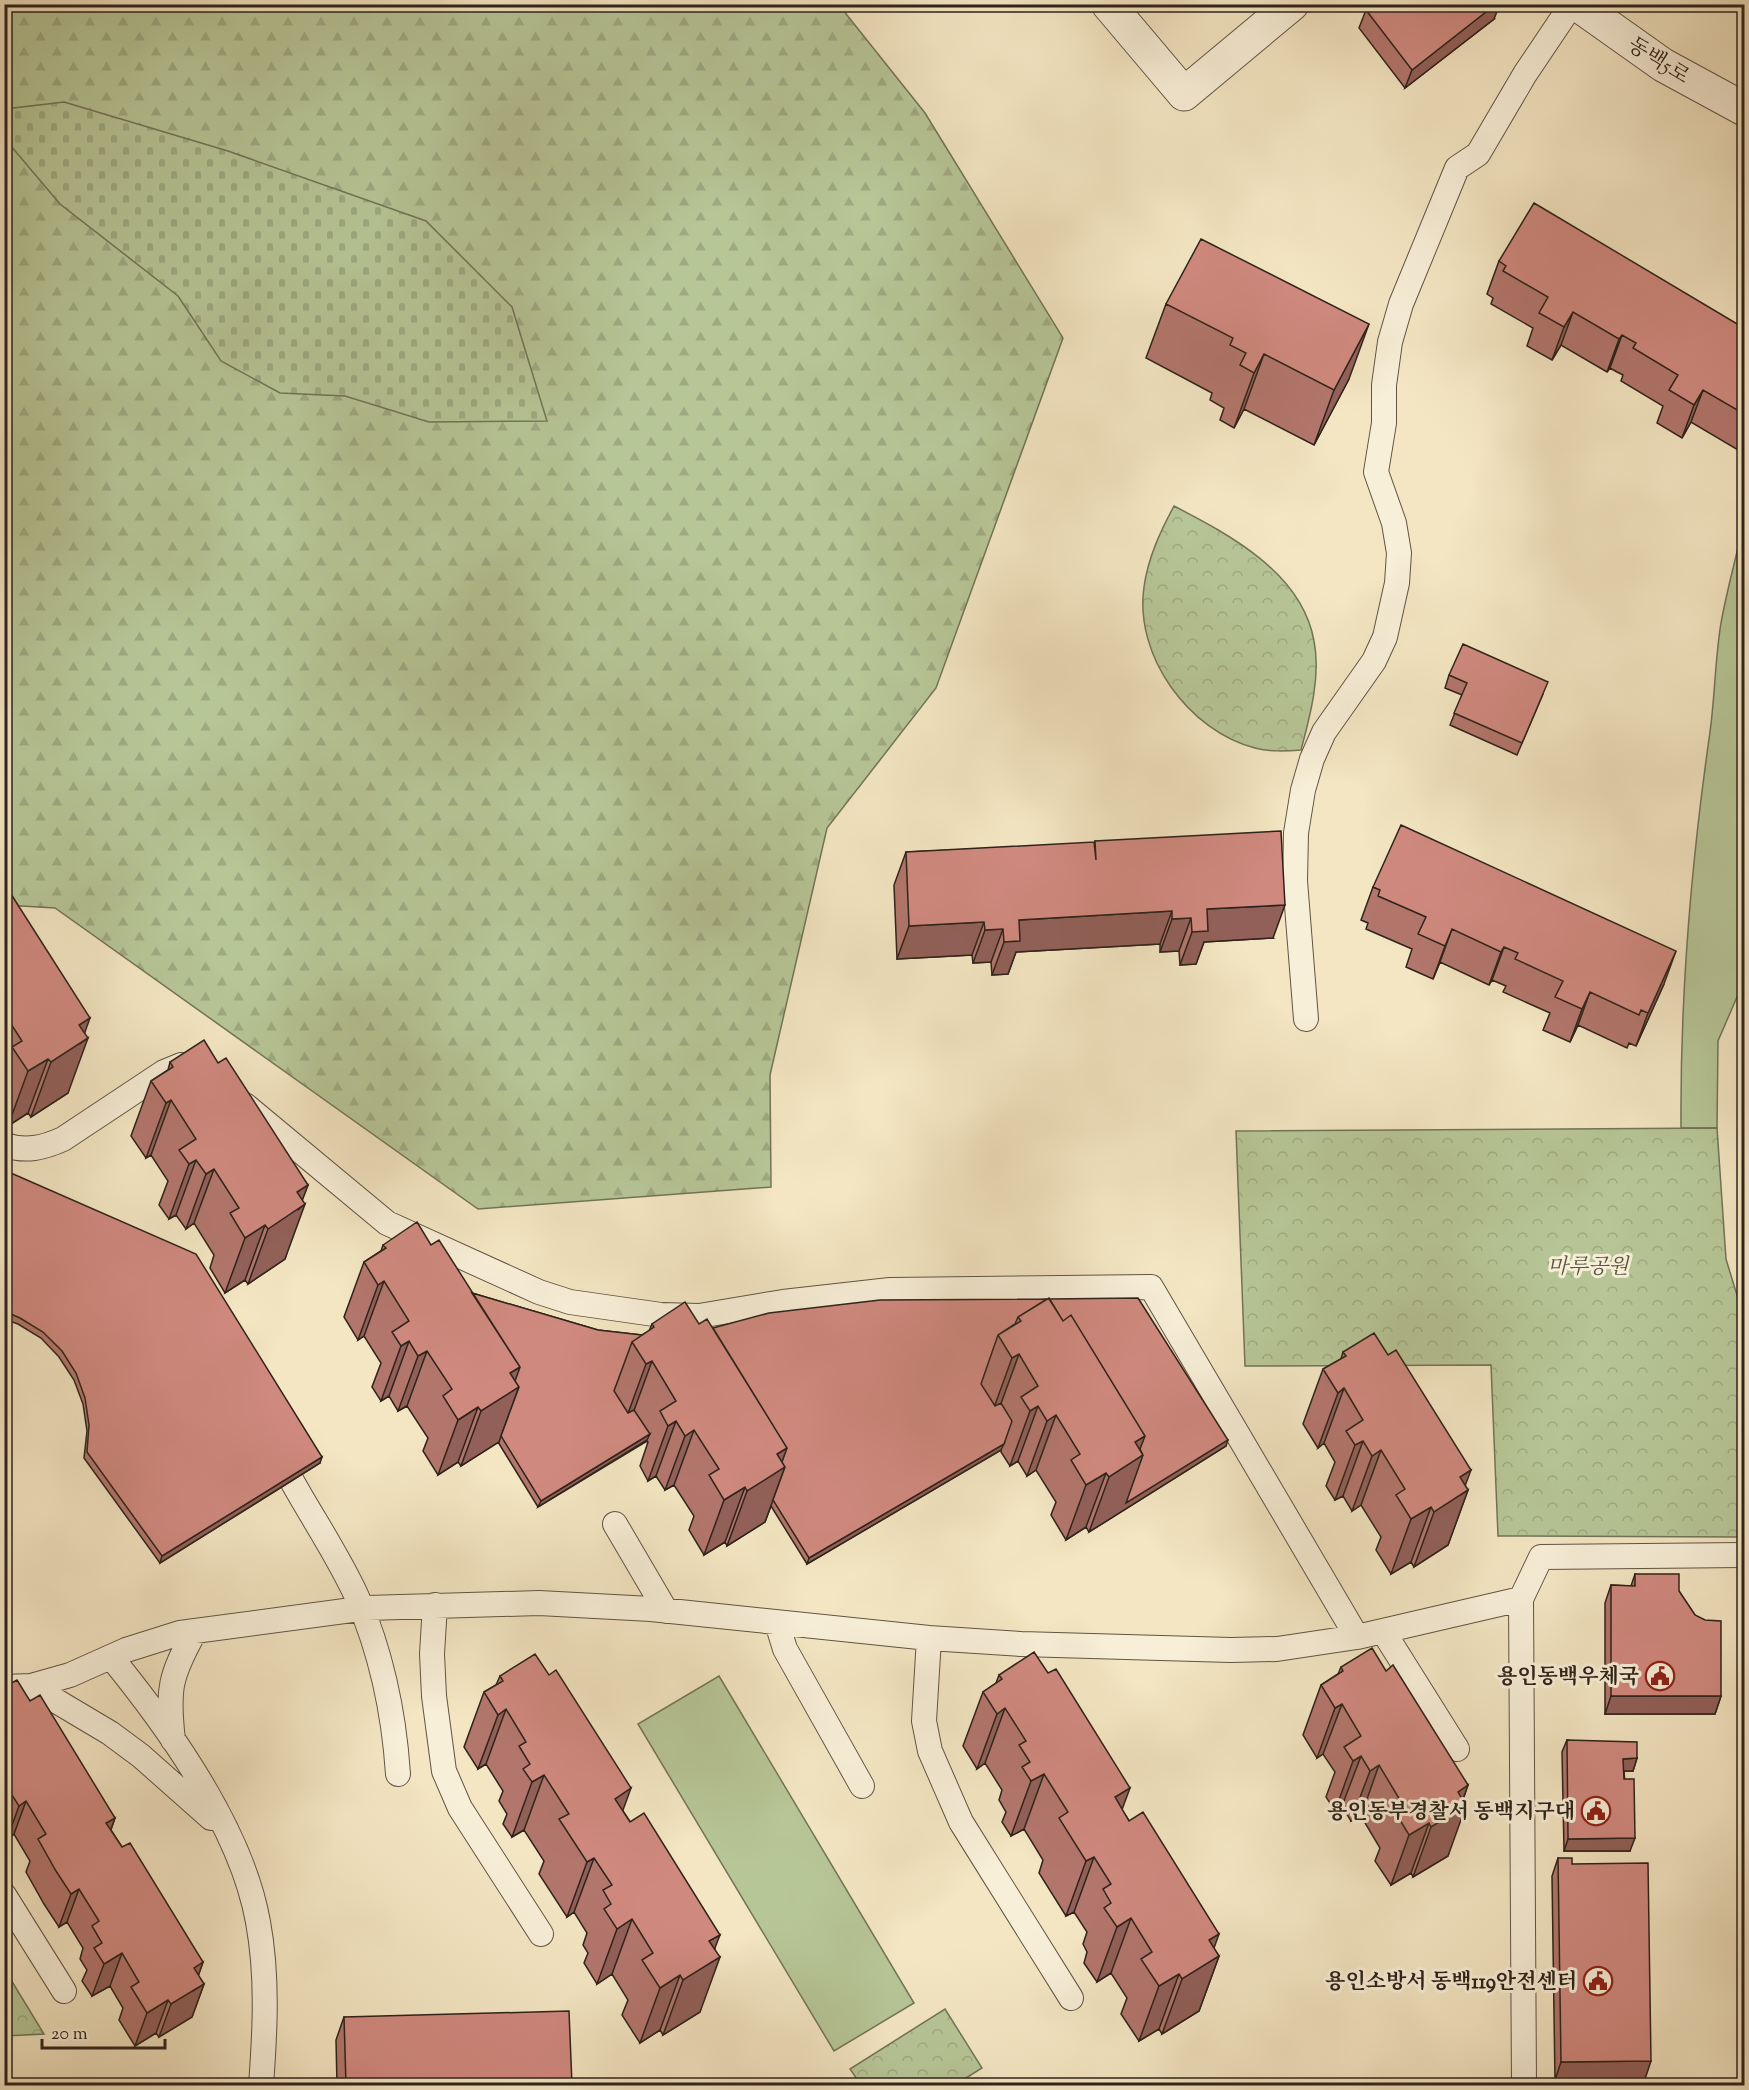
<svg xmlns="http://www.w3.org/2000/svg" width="1749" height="2090" font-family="'Sorts Mill Goudy','Noto Serif KR',serif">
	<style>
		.grass { fill: #b7c697; stroke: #727458; stroke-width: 1.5 }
		.forest { fill: url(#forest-firs); stroke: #727458; stroke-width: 1.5 }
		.cemetery { fill: url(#cemetery-stones); stroke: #727458; stroke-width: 1.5 }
		.park { fill: url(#park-crowns); stroke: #727458; stroke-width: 1.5 }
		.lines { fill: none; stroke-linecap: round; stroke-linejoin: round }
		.service-casing { stroke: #605444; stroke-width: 26 }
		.minor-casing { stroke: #605444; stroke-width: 35 }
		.tertiary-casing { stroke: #605444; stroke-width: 35 }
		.service { stroke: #f8efd8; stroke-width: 24 }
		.minor { stroke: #f8efd8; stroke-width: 33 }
		.tertiary { stroke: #f8efd8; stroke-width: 33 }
		.wall { fill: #b3766d; stroke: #2e231a; stroke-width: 1.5 }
		.shaded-wall { fill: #926059; stroke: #2e231a; stroke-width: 1.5 }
		.building { fill: #d0897f; stroke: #2e231a; stroke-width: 1.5 }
		.labels { text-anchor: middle; stroke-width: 6; stroke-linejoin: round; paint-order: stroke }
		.street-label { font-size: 21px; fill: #2e231a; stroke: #f8efd8 }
		.park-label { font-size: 21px; font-style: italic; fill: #575440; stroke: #f8efd8 }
		.poi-label { font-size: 21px; font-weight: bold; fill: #2e231a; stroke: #f8efd8; text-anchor: end }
	</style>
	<defs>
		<pattern id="forest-firs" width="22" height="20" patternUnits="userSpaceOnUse" patternTransform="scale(1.5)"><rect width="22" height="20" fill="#b7c697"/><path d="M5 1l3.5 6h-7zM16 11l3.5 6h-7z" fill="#9eaa82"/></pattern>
		<pattern id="cemetery-stones" width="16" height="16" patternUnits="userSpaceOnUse" patternTransform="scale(1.5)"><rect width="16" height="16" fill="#b7c697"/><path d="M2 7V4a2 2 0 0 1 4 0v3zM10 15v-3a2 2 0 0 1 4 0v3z" fill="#9eaa82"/></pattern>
		<pattern id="park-crowns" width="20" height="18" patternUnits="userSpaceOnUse" patternTransform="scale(1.5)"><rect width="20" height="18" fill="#b7c697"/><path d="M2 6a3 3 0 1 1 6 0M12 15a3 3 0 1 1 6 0" fill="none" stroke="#9eaa82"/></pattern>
	</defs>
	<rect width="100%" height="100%" fill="#f4e6c3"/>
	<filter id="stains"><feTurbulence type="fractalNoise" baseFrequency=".00333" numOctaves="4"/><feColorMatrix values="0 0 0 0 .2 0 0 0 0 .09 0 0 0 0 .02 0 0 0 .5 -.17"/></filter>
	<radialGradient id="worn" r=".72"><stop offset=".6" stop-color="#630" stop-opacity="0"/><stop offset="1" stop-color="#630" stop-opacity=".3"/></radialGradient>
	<!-- grass -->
	<path class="grass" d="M1744 521 1743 983 1718 1041 1717 1128H1681C1680 995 1691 864 1710 732 1715 696 1715 659 1721 623 1727 589 1737 555 1744 521Z
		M719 1676 914 2003 834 2051 638 1724Z"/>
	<!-- forest -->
	<path class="forest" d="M5 5H839L925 113 1063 338 936 688 827 828 770 1075 771 1187 478 1209 55 908 5 905Z"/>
	<!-- cemetery -->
	<path class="cemetery" d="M64 102 228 151 426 221 512 307 547 421 429 422 345 396 280 393 221 361 178 296 60 204 5 139V109Z"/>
	<!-- park -->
	<path class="park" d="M1174 506C1230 535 1302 573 1314 641 1321 676 1310 716 1301 750 1286 751 1270 752 1255 748 1189 731 1134 656 1144 587 1148 558 1160 532 1174 506Z
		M1717 1128 1726 1259 1743 1315 1739 1537 1498 1536 1491 1365 1245 1366 1236 1131Z
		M4 1970H5L44 2034 5 2036Z
		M945 2009 982 2068 955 2085H861L850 2069Z"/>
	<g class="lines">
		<!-- service casing -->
		<g class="service-casing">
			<path id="service" d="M1306 1019 1295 881 1296 833 1303 790 1312 759 1324 732 1374 661 1385 637 1397 583 1399 553 1394 523 1376 472 1384 423V385L1390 342 1401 304 1457 168 1478 154 1525 74 1572 4
				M245 1105 387 1223 539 1292 570 1302 661 1315 699 1316 783 1302 890 1290 1151 1287 1357 1637
				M4 1145C26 1152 43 1148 63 1139L164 1072 181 1065 196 1068
				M292 1481C313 1519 339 1557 357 1597 381 1652 394 1714 398 1774
				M615 1524 666 1611
				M435 1605 432 1654 434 1696 444 1771 460 1808 541 1934
				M777 1623 785 1649 862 1786
				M1383 1631 1457 1749
				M929 1638 924 1721 930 1751 961 1822 1071 1998
				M111 1657C169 1728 242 1831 258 1922 268 1976 265 2031 261 2086
				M31 1686 110 1733 141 1756 211 1818
				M4 1687 31 1686 70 1675 126 1650 180 1633 367 1608 539 1603 651 1609 929 1638 1021 1644 1231 1650 1277 1649 1357 1637 1521 1599
				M173 1740C167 1689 170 1676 195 1631
				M4 1895 64 1991
				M1524 2086 1521 1599 1541 1557 1744 1555"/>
		</g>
		<!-- minor casing -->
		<g class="minor-casing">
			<path id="minor" d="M1108 4 1184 94 1292 4"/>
		</g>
		<!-- tertiary casing -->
		<g class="tertiary-casing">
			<path id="tertiary" d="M1577 4 1663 65 1744 109"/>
		</g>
		<!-- service -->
		<use href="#service" class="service"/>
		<!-- minor -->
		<use href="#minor" class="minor"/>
		<!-- tertiary -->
		<use href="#tertiary" class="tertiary"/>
	</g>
	<!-- wall -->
	<path class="wall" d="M1366 10 1494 19 1405 88 1359 28Z
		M1499 261 1744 328V448L1740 445 1738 450 1691 422 1682 438 1657 423 1663 406 1621 381 1623 375 1617 372 1610 368 1607 372 1561 345 1552 360 1527 346 1533 328 1491 304 1493 298 1487 294Z
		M1166 304 1349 379 1314 445 1244 409 1234 428 1220 420 1224 408 1210 400 1212 393 1146 358Z
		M1449 675 1543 694 1517 755 1450 725 1462 695 1445 688Z
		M1095 841 1273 938 1204 942 1196 964 1180 965 1179 951 1160 952V944L1016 952 1008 974 992 975 991 962 973 963 972 955 897 959 894 885 906 852 1094 844Z
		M1373 887 1664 984 1636 1046 1629 1043 1627 1048 1578 1025 1570 1042 1543 1030 1550 1013 1503 992 1506 986 1492 980 1489 985 1440 962 1433 979 1406 967 1412 949 1366 929 1368 923 1361 920Z
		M4 894 84 1033 68 1093 31 1117 28 1113 8 1126 4 1121Z
		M170 1062 218 1063 308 1185 302 1200 285 1259 248 1284 245 1280 225 1293 210 1268 214 1255 194 1223 186 1229 176 1215 169 1219 159 1205 168 1181 151 1155 146 1158 131 1136 151 1081 168 1070Z
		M4 1170 320 1463 160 1563 84 1458 87 1431 83 1404 74 1380 59 1357 41 1338 18 1324 4 1319Z
		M383 1245H431L472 1293 598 1330 642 1335 649 1331 652 1324H699L713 1328 1047 1299 1226 1446 1089 1532 1086 1527 1066 1540 1051 1515 1056 1502 1036 1470 1027 1476 1018 1461 1010 1466 1001 1452V1450L807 1564 771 1506 765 1522 727 1546 725 1542 704 1555 689 1530 694 1516 674 1485 665 1490 656 1476 648 1481 640 1466 648 1442 647 1441 538 1507 498 1442 461 1466 458 1462 438 1475 423 1451 428 1438 407 1406 398 1411 389 1396 381 1401 372 1387 381 1363 364 1336 358 1340 344 1317 364 1262 381 1251Z
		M1343 1352 1465 1485 1468 1490 1448 1545 1414 1567 1411 1562 1391 1574 1376 1550 1381 1537 1361 1505 1352 1511 1343 1496 1335 1500 1326 1486 1335 1462 1324 1443 1318 1448 1303 1424 1323 1369 1341 1359Z
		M1635 1574 1679 1591 1695 1615 1721 1696 1715 1714H1605V1603L1611 1585 1631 1586Z
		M1341 1667 1386 1671 1468 1785 1463 1800 1448 1856 1413 1877 1411 1873 1391 1885 1375 1861 1380 1848 1361 1816 1351 1821 1342 1806 1335 1811 1326 1797 1335 1772 1323 1754 1317 1758 1303 1735 1321 1685 1338 1674Z
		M999 1675 1122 1810 1219 1956 1199 2011 1162 2034 1159 2029 1139 2041 1121 2014 1127 1998 1111 1973 1097 1982 1084 1963 1087 1952 1083 1944 1087 1932 1074 1912 1066 1916 1039 1873 1043 1860 1024 1829 1011 1836 1002 1822 1006 1812 999 1800 1002 1790 985 1763 977 1769 963 1746 983 1692 996 1683Z
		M500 1676 623 1811 715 1949 700 2012 663 2035 660 2030 640 2043 622 2015 628 2000 612 1974 597 1984 584 1963 588 1953 583 1945 587 1933 574 1912 567 1917 539 1874 544 1861 524 1830 512 1837 503 1824 507 1814 499 1801 503 1791 486 1764 478 1769 464 1747 484 1692 496 1685Z
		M4 1687 30 1701 115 1818 111 1830 122 1847 203 1962 198 1976 204 1984 192 2017 159 2037 156 2033 135 2046 119 2020 123 2008 110 1986 92 1996 82 1981 87 1970 80 1959 83 1948 67 1922 59 1927 44 1904 26 1872 30 1861 14 1834 7 1839 4 1836Z
		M1567 1740 1637 1758 1633 1771H1624L1630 1851H1564L1562 1752Z
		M1558 1858 1572 1864 1645 2079 1555 2080 1552 1876Z
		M344 2017 571 2085H337L336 2040Z"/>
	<!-- shaded-wall -->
	<path class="shaded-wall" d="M1496 4H1500L1494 19 1405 88 1412 70Z
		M1573 312 1561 345 1552 360 1564 327Z
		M1369 324 1349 379 1314 445 1334 390Z
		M1622 335 1610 368 1607 372 1619 339Z
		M1264 354 1244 409 1234 428 1254 373Z
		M1703 390 1691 422 1682 438 1694 405Z
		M1744 431V434L1740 445 1738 450Z
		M1285 905 1273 938 1204 942 1196 964 1180 965 1192 932 1207 909Z
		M1172 911 1160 944 1016 952 1008 974 992 975 1004 942 1019 920Z
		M1191 918 1179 951 1160 952 1172 919Z
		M984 922 972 955 897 959 909 926Z
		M1003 929 991 962 973 963 985 930Z
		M1452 929 1440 962 1433 979 1445 946Z
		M1504 947 1492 980 1489 985 1501 952Z
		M1676 951 1664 984 1636 1046 1648 1013Z
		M1590 992 1578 1025 1570 1042 1582 1009Z
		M90 1018 81 1043 88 1038 68 1093 31 1117 51 1062 79 1025Z
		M48 1059 28 1113 8 1126 28 1071Z
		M171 1100 151 1155 146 1158 166 1103Z
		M196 1160 176 1215 169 1219 189 1164Z
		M214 1169 194 1223 186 1229 206 1174Z
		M308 1185 299 1209 305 1204 285 1259 248 1284 268 1229 297 1192Z
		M265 1225 245 1280 225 1293 245 1238Z
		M384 1281 364 1336 358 1340 378 1285Z
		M409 1341 389 1396 381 1401 401 1346Z
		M427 1351 407 1406 398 1411 418 1356Z
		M1019 1354 999 1409 992 1413 1012 1358Z
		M652 1361 632 1416 626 1419 646 1364Z
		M520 1367 519 1387 499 1442 461 1466 481 1411 510 1373Z
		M1344 1388 1324 1443 1318 1448 1338 1393Z
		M1038 1406 1018 1461 1010 1466 1030 1411Z
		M478 1407 458 1462 438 1475 458 1420Z
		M1056 1415 1036 1470 1027 1476 1047 1421Z
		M676 1421 656 1476 648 1481 668 1426Z
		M694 1430 674 1485 665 1490 685 1436Z
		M650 1434 647 1440 538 1507 541 1501Z
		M1145 1436 1143 1455 1228 1440 1226 1446 1089 1532 1109 1477 1135 1442Z
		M1363 1441 1343 1496 1335 1500 1355 1445Z
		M1004 1444 1001 1450 807 1564 809 1558Z
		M787 1448 785 1467 765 1522 727 1546 747 1491 777 1454Z
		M1381 1450 1361 1505 1352 1511 1372 1456Z
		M322 1457 320 1463 160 1563 162 1556Z
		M1471 1470 1462 1494 1468 1490 1448 1545 1414 1567 1434 1512 1460 1477Z
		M1106 1473 1086 1527 1066 1540 1086 1485Z
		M745 1487 725 1542 704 1555 724 1500Z
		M1431 1507 1411 1562 1391 1574 1411 1519Z
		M1611 1696H1721L1715 1714H1605Z
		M1342 1704 1323 1754 1317 1758 1335 1708Z
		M1005 1708 985 1763 977 1769 997 1714Z
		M506 1709 486 1764 478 1769 498 1715Z
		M1361 1756 1342 1806 1335 1811 1353 1761Z
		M1637 1758 1633 1771H1619L1623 1759Z
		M1379 1765 1361 1816 1351 1821 1370 1771Z
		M1044 1774 1024 1829 1011 1836 1031 1781Z
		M544 1775 524 1830 512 1837 532 1782Z
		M1468 1785 1459 1810 1466 1806 1448 1856 1413 1877 1431 1827 1458 1792Z
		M631 1788 611 1843 615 1799Z
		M1130 1788 1110 1842 1115 1797Z
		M26 1801 14 1834 7 1839 19 1806Z
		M115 1818 103 1850 106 1823Z
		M1429 1823 1411 1873 1391 1885 1409 1835Z
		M1635 1838 1630 1851H1564L1568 1839Z
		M1094 1857 1074 1912 1066 1916 1086 1861Z
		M594 1858 574 1912 567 1917 587 1862Z
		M79 1889 67 1922 59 1927 71 1894Z
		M1131 1918 1111 1973 1097 1982 1117 1927Z
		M632 1919 612 1974 597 1984 617 1929Z
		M1219 1934 1209 1962 1219 1956 1199 2011 1162 2034 1182 1979 1209 1940Z
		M720 1935 709 1963 720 1957 700 2012 663 2035 683 1980 709 1941Z
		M122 1953 110 1986 92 1996 104 1964Z
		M203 1962 193 1991 204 1984 192 2017 159 2037 171 2004 194 1968Z
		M1179 1974 1159 2029 1139 2041 1159 1986Z
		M680 1975 660 2030 640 2043 660 1988Z
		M168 2000 156 2033 135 2046 147 2013Z
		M1651 2061 1645 2079 1555 2080 1561 2062Z"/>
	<!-- building -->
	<path class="building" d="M1373 4H1496L1412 70 1366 10Z
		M1534 203 1744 328V414L1703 390 1694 405 1669 390 1678 375 1633 348 1636 343 1622 335 1619 339 1573 312 1564 327 1539 313 1548 297 1503 271 1506 266 1499 261Z
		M1201 239 1369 324 1334 390 1264 354 1254 373 1240 365 1246 353 1230 345 1233 338 1166 304Z
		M1463 644 1548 682 1522 743 1454 713 1467 683 1449 675Z
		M1401 825 1676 951 1648 1013 1641 1010 1639 1015 1590 992 1582 1009 1555 997 1563 981 1515 959 1518 953 1504 947 1501 952 1452 929 1445 946 1418 934 1426 917 1378 896 1380 890 1373 887Z
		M1281 831 1285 905 1207 909 1208 931 1192 932 1191 918 1172 919V911L1019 920 1020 941 1004 942 1003 929 985 930 984 922 909 926 906 852 1094 842 1096 860 1095 841Z
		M9 891 90 1018 79 1025 88 1038 51 1062 48 1059 28 1071 12 1047 22 1041 4 1013V894Z
		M204 1040 218 1063 226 1058 308 1185 297 1192 305 1204 268 1229 265 1225 245 1238 230 1213 239 1208 214 1169 206 1174 196 1160 189 1164 179 1150 196 1139 171 1100 166 1103 151 1081 173 1067 170 1062Z
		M4 1170 196 1254 322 1457 162 1556 87 1452 89 1425 85 1398 76 1373 62 1351 43 1332 20 1318 4 1311Z
		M417 1222 431 1245 439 1240 520 1367 510 1373 519 1387 481 1411 478 1407 458 1420 443 1396 452 1389 427 1351 418 1356 409 1341 401 1346 392 1332 409 1321 384 1281 378 1285 364 1262 386 1248 383 1245Z
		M472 1293 598 1330 642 1335 632 1342 614 1391 628 1413 634 1410 650 1434 541 1501 501 1436 519 1387 515 1381 520 1367Z
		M1049 1298 1063 1321 1071 1315 1145 1436 1135 1442 1143 1455 1109 1477 1106 1473 1086 1485 1071 1460 1080 1454 1056 1415 1047 1421 1038 1406 1030 1411 1021 1397 1038 1386 1019 1354 1012 1358 998 1335 1021 1321 1018 1317Z
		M1138 1298 1228 1440 1126 1503 1143 1455 1140 1449 1145 1436 1071 1315 1063 1321 1049 1299Z
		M1047 1299 1018 1317 1015 1324 998 1335 981 1384 995 1406 1001 1403 1012 1421 1004 1444 809 1558 773 1500 785 1467 782 1462 787 1448 713 1328 769 1313 880 1300Z
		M685 1302 699 1324 707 1319 787 1448 777 1454 785 1467 747 1491 745 1487 724 1500 709 1475 719 1469 694 1430 685 1436 676 1421 668 1426 660 1411 676 1401 652 1361 646 1364 632 1342 654 1327 652 1324Z
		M1374 1333 1388 1355 1396 1350 1471 1470 1460 1477 1468 1490 1434 1512 1431 1507 1411 1519 1396 1495 1405 1489 1381 1450 1372 1456 1363 1441 1355 1445 1346 1431 1363 1420 1344 1388 1338 1393 1323 1369 1346 1356 1343 1352Z
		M1635 1574H1679V1591L1695 1615 1705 1620 1721 1621V1696H1611V1585L1635 1586Z
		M1372 1648 1386 1671 1393 1665 1468 1785 1458 1792 1466 1806 1431 1827 1429 1823 1409 1835 1394 1810 1403 1805 1379 1765 1370 1771 1361 1756 1353 1761 1344 1747 1361 1736 1342 1704 1335 1708 1321 1685 1343 1671 1341 1667Z
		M1034 1652 1048 1673 1056 1669 1130 1788 1115 1797 1129 1821 1143 1812 1219 1934 1209 1940 1219 1956 1182 1979 1179 1974 1159 1986 1141 1959 1152 1952 1131 1918 1117 1927 1104 1908 1111 1903 1103 1889 1111 1884 1094 1857 1086 1861 1059 1818 1068 1812 1044 1774 1031 1781 1022 1767 1030 1762 1019 1745 1026 1741 1005 1708 997 1714 983 1692 1002 1679 999 1675Z
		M535 1654 549 1675 556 1670 631 1788 615 1799 630 1822 644 1813 720 1935 709 1941 720 1957 683 1980 680 1975 660 1988 642 1960 653 1953 632 1919 617 1929 604 1909 611 1904 603 1890 612 1885 594 1858 587 1862 559 1819 569 1814 544 1775 532 1782 523 1769 530 1764 519 1746 526 1742 506 1709 498 1715 484 1692 503 1681 500 1676Z
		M17 1680 30 1701 40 1695 115 1818 106 1823 122 1847 130 1843 203 1962 194 1968 204 1984 171 2004 168 2000 147 2013 131 1987 139 1982 122 1953 104 1964 94 1948 102 1943 92 1926 99 1921 79 1889 71 1894 56 1871 38 1839 46 1834 26 1801 19 1806 8 1789 4 1791V1769L8 1768 4 1762V1687Z
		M1567 1740 1637 1742V1758L1623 1759 1624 1779H1634L1635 1838 1568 1839Z
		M1558 1858H1572V1864L1648 1863 1651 2061 1561 2062Z
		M569 2011 572 2085H346L344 2017Z"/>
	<!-- icons -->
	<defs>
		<g id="civic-ring" transform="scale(1.5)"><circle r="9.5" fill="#f8efd8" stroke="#8f2418" stroke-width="1.5"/><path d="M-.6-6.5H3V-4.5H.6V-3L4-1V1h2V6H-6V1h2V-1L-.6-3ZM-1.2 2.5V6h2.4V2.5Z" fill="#8f2418"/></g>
	</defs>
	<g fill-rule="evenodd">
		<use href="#civic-ring" x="1660" y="1676"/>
		<use href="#civic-ring" x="1596" y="1811"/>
		<use href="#civic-ring" x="1598" y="1981"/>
	</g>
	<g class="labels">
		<!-- street labels -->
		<g class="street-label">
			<text transform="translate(1659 60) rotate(32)" y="7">동백5로</text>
		</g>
		<!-- park labels -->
		<g class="park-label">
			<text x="1588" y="1273">마루공원</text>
		</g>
		<!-- poi labels -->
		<g class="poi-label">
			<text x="1639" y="1683">용인동백우체국</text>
			<text x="1575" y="1818">용인동부경찰서 동백지구대</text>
			<text x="1577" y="1988">용인소방서 동백119안전센터</text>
		</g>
	</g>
	<!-- margin -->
	<rect width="1749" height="2090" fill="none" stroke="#f4e6c3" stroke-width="24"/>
	<rect x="6" y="6" width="1737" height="2078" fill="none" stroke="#2e231a" stroke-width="3"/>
	<rect x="12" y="12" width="1725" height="2066" fill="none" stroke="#2e231a" stroke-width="1.5"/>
	<!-- scale -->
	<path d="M42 2039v9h123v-9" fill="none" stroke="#2e231a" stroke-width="3"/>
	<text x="51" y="2039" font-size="18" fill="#2e231a" stroke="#f8efd8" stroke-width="4.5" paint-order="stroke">20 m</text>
	<rect width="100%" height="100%" filter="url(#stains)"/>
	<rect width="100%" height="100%" fill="url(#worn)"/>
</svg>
